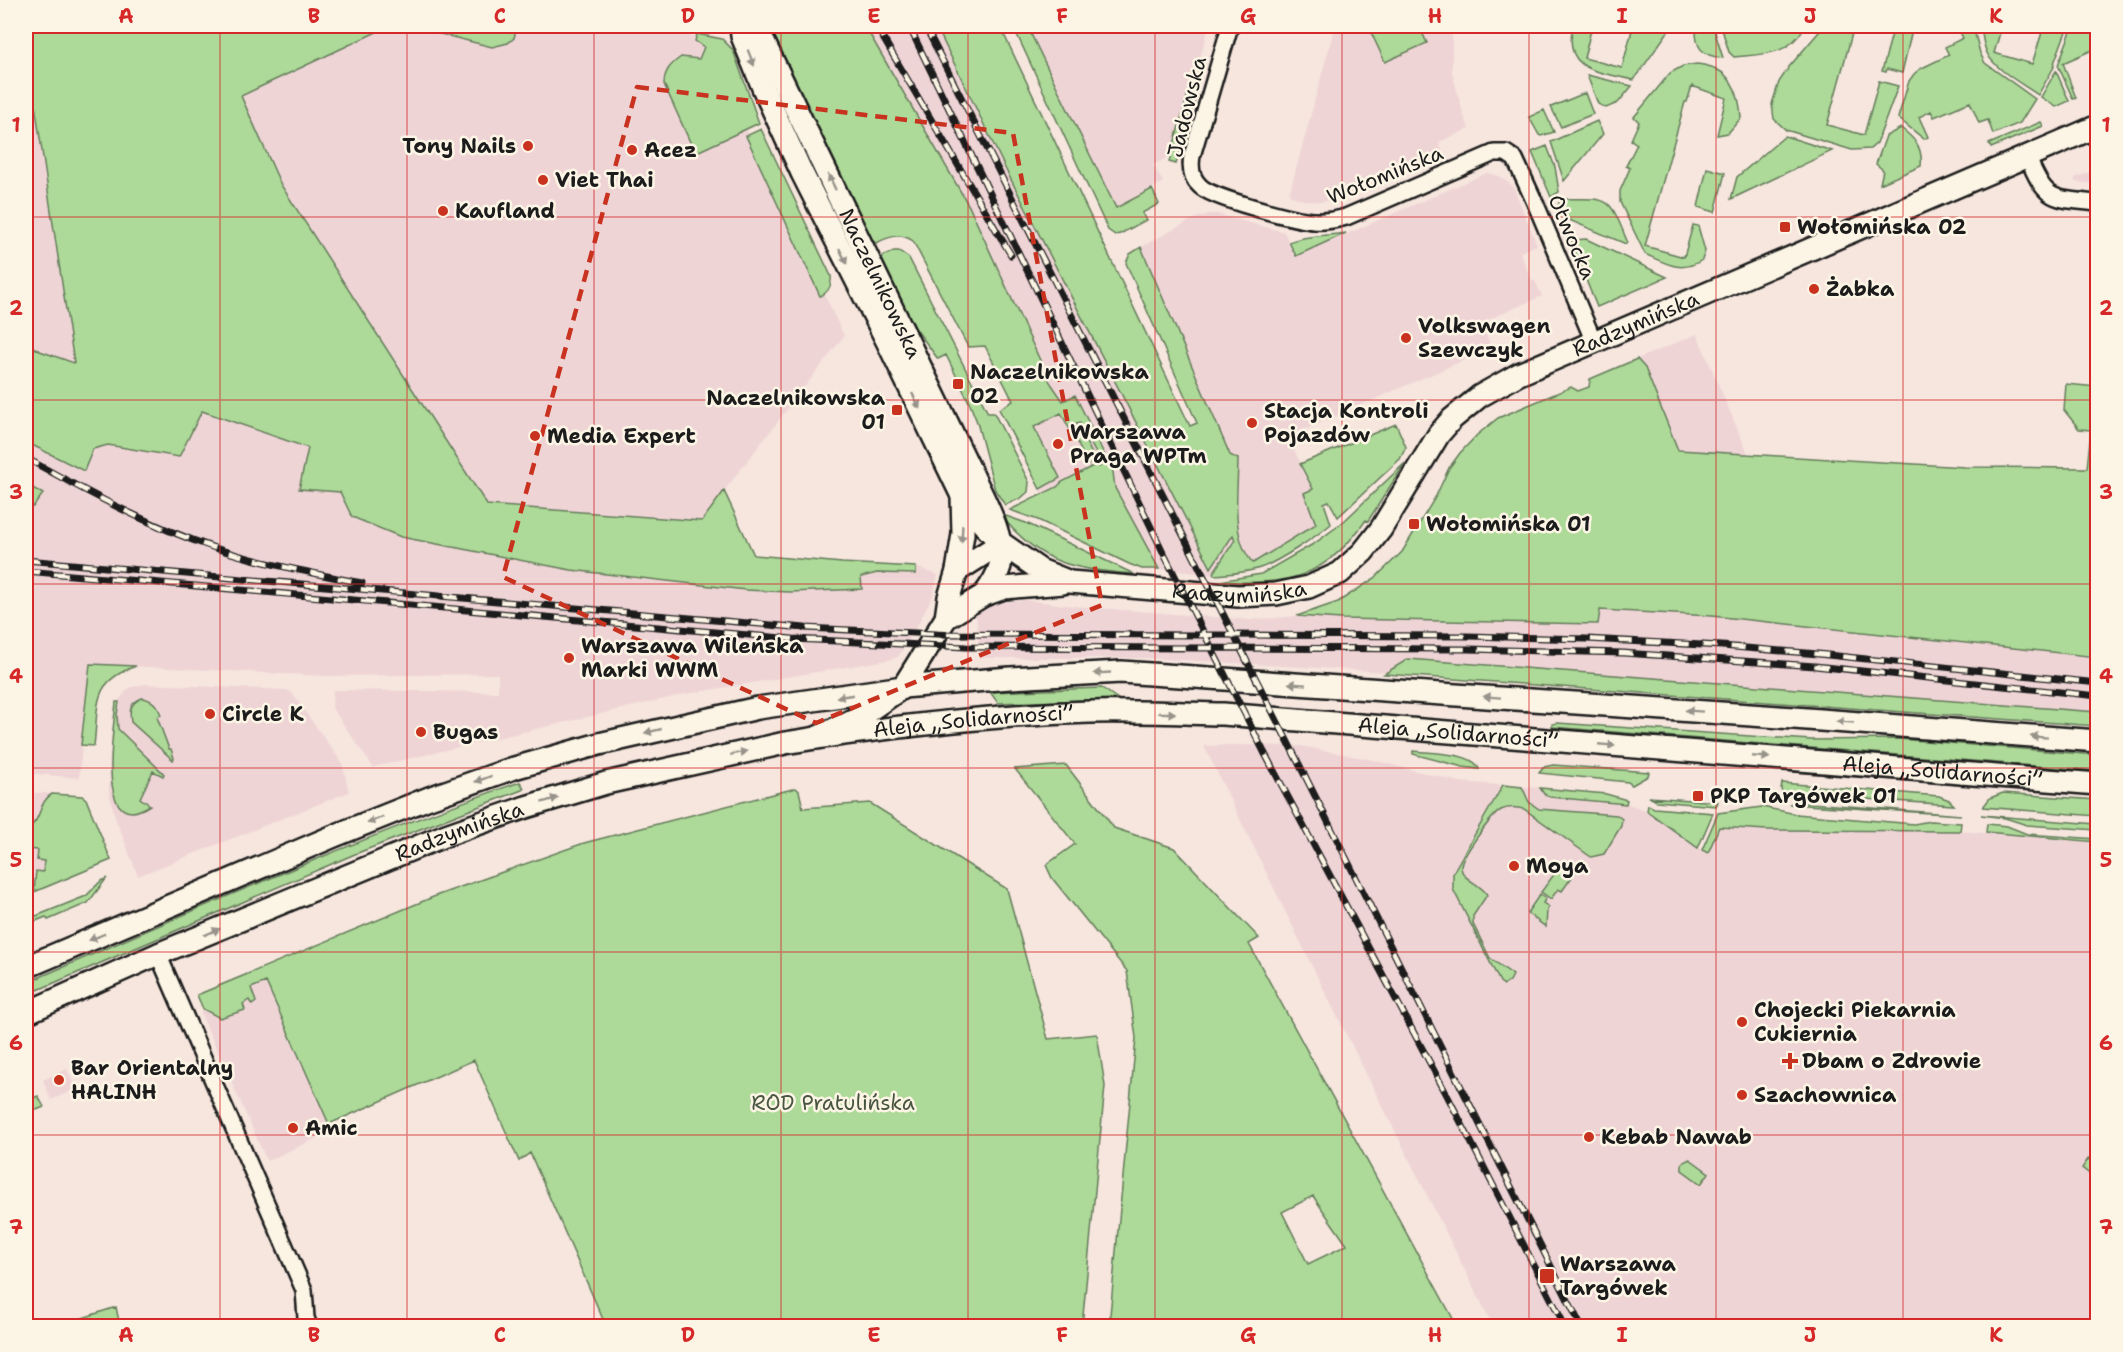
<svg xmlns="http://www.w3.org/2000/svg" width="2123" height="1352" font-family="'Shantell Sans',sans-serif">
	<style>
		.built { fill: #efd4d6 }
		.green { fill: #adda98; stroke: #647b5a; stroke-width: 1.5; fill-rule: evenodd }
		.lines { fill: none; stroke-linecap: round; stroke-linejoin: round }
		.street-casing { stroke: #1c1c1c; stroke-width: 20 }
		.secondary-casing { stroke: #1c1c1c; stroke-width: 26 }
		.street { stroke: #fcf5e5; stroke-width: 15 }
		.secondary { stroke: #fcf5e5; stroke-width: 21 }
		.rail-casing { stroke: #1c1c1c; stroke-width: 7 }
		.rail { stroke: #fcf5e5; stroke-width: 4.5; stroke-dasharray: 14; stroke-linecap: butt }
		.oneway { fill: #97938b }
		.marked { fill: none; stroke: #c8321e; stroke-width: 4.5; stroke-dasharray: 12 8; stroke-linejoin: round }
		.grid { fill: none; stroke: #d62828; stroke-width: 1.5; stroke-opacity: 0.55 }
		.poi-dot { fill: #c8321e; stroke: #fcf5e5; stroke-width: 2 }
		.labels { text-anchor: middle; stroke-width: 5; stroke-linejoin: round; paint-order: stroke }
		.street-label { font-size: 21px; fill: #1c1c1c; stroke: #fcf5e5 }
		.poi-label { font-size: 21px; font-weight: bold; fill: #1c1c1c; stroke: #fcf5e5; text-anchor: start }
		.park-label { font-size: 21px; fill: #485541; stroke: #fcf5e5 }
		.neatline { fill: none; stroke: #d62828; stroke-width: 2 }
		.grid-label { font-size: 20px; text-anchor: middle; font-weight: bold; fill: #d62828 }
	</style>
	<rect width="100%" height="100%" fill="#f6e6de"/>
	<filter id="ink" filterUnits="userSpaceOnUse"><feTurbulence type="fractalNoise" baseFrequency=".0167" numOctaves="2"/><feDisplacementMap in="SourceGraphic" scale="12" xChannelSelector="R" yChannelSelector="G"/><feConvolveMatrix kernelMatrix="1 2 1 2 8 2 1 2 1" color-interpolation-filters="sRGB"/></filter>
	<g filter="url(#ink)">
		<!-- built -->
		<path class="built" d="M408 26 492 47 508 43 514 38 517 26H602L703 37 844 336 724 491 754 555 842 563 916 567 938 575 933 595 916 628 898 657 888 660 686 694 373 767 332 708 333 690 498 692V674L325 676 90 664 79 778 26 773V45L74 363 309 448 299 488 486 505 281 185 241 96 385 28Z
			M865 26H936L1006 170 1211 568 1233 534 1235 540 1213 573 1214 575 1159 569 1102 465 1099 467 1097 464 1062 482 1057 487 1042 494 999 409 1049 382 969 206Z
			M1027 26H1209L1197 69H1195L1172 155 1153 165 1163 182 1116 208Z
			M1335 26H1452V72L1463 113 1469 129 1439 142 1443 155 1341 198 1321 202 1303 200 1289 195Z
			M2097 169V184L2075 182V178Z
			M1487 173 1499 176 1513 186 1537 245 1520 252 1532 281H1535L1542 296 1481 323 1492 348 1288 437 1313 490 1304 493 1316 524 1253 563 1247 556 1242 546 1238 531V459L1230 455 1141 247 1193 219 1209 214H1217L1284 232 1296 256Z
			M1697 334 1748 454 1678 450 1645 368 1637 359Z
			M1026 600 1074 606 1250 620 1297 616 1341 619 1598 624 1600 610 1712 616 2097 657V712L1408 659 1386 672 1146 658H980L976 615 987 607 1002 602Z
			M144 684 287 690 292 693 342 763 349 792 138 876 115 817 109 792V764L114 715 119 700 129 688Z
			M1232 745 1301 746 1373 760 1460 782 1540 788 1550 797 1623 802 1647 811 1698 848 1708 853 1719 827 1767 830 1960 831 2097 842V1326H1493L1322 986 1204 746Z
			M26 792 82 796 86 799 111 860 26 896Z
			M266 982 332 1131 267 1161 200 1012Z
			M67 1069 76 1089 51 1100 43 1080Z"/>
		<!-- green -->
		<path class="green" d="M26 26H517L514 38 508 43 492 47 409 26 385 28 241 96 281 185 487 505 702 521 724 491 754 555 842 563 916 567V574L877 573 861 577 862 589 790 592 746 590 571 570 401 537 352 517 340 492 299 489 308 448 202 411 179 457 108 445 93 449 84 471 26 442V343L40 351 74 363 26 45Z
			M769 26H865L969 206 1050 382 1063 401 1075 395 1113 472 1115 488 1159 569H1142L1129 564 1038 520 1010 510 1057 487 1062 482 1097 464 1099 467 1102 465 1080 423 1076 424V426L1070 430 1061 413 1034 427 1060 478 1040 489 999 409 1013 401 985 346 968 347 913 241C900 232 889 237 876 243L872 241Z
			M936 26H1000L1190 426 1197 423 1126 263 1130 254 1141 247 1230 455 1238 459C1238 492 1230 538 1253 563L1316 524 1304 493 1313 489 1300 464 1396 424 1406 447 1400 459 1338 517 1329 501 1324 503 1331 524C1317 536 1278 562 1260 568 1245 573 1230 574 1214 575L1213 573 1235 540 1233 535 1211 568 1006 170Z
			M1013 26H1027L1116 208 1152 189 1159 204 1142 213 1146 220 1120 234 1115 235 1108 230Z
			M1368 26H1419L1427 43 1385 62Z
			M1573 26H1592L1584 58 1622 68 1633 26H1672L1634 80C1601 72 1562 72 1573 26Z
			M1696 26H1713L1723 58C1701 56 1695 47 1696 26Z
			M1721 26H1805C1789 56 1765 54 1734 57L1729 52Z
			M1824 26H1856L1855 30H1853L1827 125 1864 135 1879 81 1898 86 1877 143 1870 149 1852 150 1786 130 1774 119 1772 104 1779 82 1789 67Z
			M1894 26H1913L1902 73 1887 69 1886 72 1882 71Z
			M1970 26H1973L1980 53 1985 63 2035 99 2020 123 1993 134 1988 120 1979 123 1970 102 1934 117 1931 111 1919 117 1928 137 1924 139 1898 118 1909 81 1914 74 1920 69 1949 55 1945 47 1963 38 1959 30Z
			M1981 26H2002L1994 53 2032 64 2044 26H2068L2053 66 2054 67 2038 95C2024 85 1994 69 1987 53 1983 45 1982 34 1981 26Z
			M2073 26 2098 30 2097 48 2063 63 2076 98 2073 99 2058 65Z
			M697 34 722 39 733 50 759 123 695 153 664 84C664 71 671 64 681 57L699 59 704 47 695 41Z
			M1697 64C1703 65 1711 66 1716 69 1734 77 1740 99 1741 118L1728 133 1717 135 1726 98 1692 86 1687 102H1685L1645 246 1684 257 1693 225 1698 226 1705 251 1702 260C1681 274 1665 263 1645 254L1620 202V191L1630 168 1626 166 1637 144 1631 140 1639 122 1634 117 1670 73 1683 66Z
			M2056 71 2069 101 2056 107 2041 97Z
			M1587 75 1632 86 1618 103 1606 108 1598 104Z
			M1189 90 1196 96 1176 164 1169 162Z
			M1585 93 1593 114 1561 127 1551 107Z
			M1544 110 1554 132 1541 136 1539 135 1529 117Z
			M1597 121 1603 134 1564 181 1551 142Z
			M2041 122 2043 126 1991 148 1989 144Z
			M1901 128C1915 139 1923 147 1921 166L1880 184 1883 170 1876 164 1886 136Z
			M761 129 831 276C832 286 829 292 820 296L746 136Z
			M1785 136 1832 151 1731 199 1737 177Z
			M1547 146 1555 167 1559 192 1551 197 1532 152Z
			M1707 168 1725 173 1715 212 1698 207Z
			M1564 199C1611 198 1609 196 1627 241L1626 244 1562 217 1558 208 1559 203Z
			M1346 233 1296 256 1289 242C1307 235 1327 236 1346 233Z
			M1586 239 1667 277 1597 307 1571 243 1574 240Z
			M894 251H899L909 258 988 413H994L1029 482 1028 492 1021 498 1005 505 995 490 977 422 969 402 946 355 938 359 910 321 882 261 883 256Z
			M1637 359 1645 368 1678 450 1965 467 2087 468 2091 430 2079 429 2064 410 2066 384 2097 387V657L1712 616 1600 610 1598 624 1341 619 1297 616 1338 602 1375 578 1402 552 1436 496 1449 468 1460 453 1477 435 1498 418 1571 387 1578 391 1589 387 1590 379Z
			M1079 429 1081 438 1083 437 1096 461 1088 465 1072 432Z
			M1405 463 1368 521 1366 520C1326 578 1287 586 1220 581L1261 574 1315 543 1342 523Z
			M26 484 43 494 33 507 26 506Z
			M1000 514 1026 523 1134 574C1073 569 1040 565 1000 514Z
			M1408 659 2097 712V726L1384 674Z
			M90 664 136 666C91 682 99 704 94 746L81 745Z
			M1102 688 1118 699 998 703 990 692Z
			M142 698C152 699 158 706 161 715L157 717 169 749H171L174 758 173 760 131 722C129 710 130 703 142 698Z
			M116 702H119L117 715 118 729 164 774 163 776 153 771 140 798 150 805C94 841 114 727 116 702Z
			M1557 723 1811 740 1899 739 2097 755V771L1552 727V724Z
			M1413 751C1429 753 1473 752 1479 769L1463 767 1413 754Z
			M1066 765 1114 828 1174 848 1259 938 1249 944 1457 1326H1109L1136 1038 1127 971 1052 878 1046 865 1075 844 1015 769ZM1313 1196 1347 1245 1308 1264 1282 1212Z
			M1553 765 1649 772 1648 776 1632 785 1628 782 1539 773 1544 767Z
			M520 782 524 788 522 790 355 854 26 995V983C189 913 351 840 520 782Z
			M1782 783 1939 796 1949 800 1954 805 1806 795 1784 797 1781 789Z
			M1503 785 1522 787 1529 802 1539 809 1617 815 1622 819 1621 826 1604 854 1591 857 1524 809C1516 807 1509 806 1501 810 1491 816 1460 858 1461 868 1463 881 1482 884 1487 895L1473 916V924L1490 958 1513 975 1510 981 1504 985 1500 982 1453 889V874L1455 869Z
			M796 788 799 791 803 808 870 803 1007 889 1048 1039 1097 1034 1105 1086 1082 1326H606L530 1153 519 1161 474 1060 329 1124 266 982 251 988 256 1002 252 1005 249 1000 243 1004 245 1010 220 1018 203 1009 197 995 438 895 584 843Z
			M1540 788 1606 794 1627 800 1626 804 1550 797 1544 794Z
			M2003 793 2097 800V816L1983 807 1990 798Z
			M52 794 82 796 86 799 111 860 34 892 36 871 43 872 44 861 37 860 38 850 26 849V829C44 820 36 804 52 794Z
			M1649 797 1718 802 1716 806 1657 801Z
			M1797 802 1961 815 1789 804Z
			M1648 805 1654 808 1713 813 1698 848 1647 811Z
			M1762 807 1796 814 1914 824 1930 821 1961 823 1960 831 1767 830 1719 827 1708 853 1702 850 1718 813Z
			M1981 815 2097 824V830L2027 825 2005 818Z
			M1987 824 2007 826 2027 834 2097 839V842L1986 832Z
			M1564 861H1570L1577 867V870L1562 891 1558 889 1551 899 1541 892Z
			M106 879 88 903 48 920 46 917 28 924 29 928 26 930V920L86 896 101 881Z
			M1540 894 1546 898 1543 903 1549 907 1547 910 1546 927 1527 913Z
			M38 1096 44 1107 26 1114V1101Z
			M2089 1158 2097 1166V1180L2082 1168Z
			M1690 1159 1709 1173 1701 1184 1682 1170V1163Z
			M116 1307 120 1326H58Z"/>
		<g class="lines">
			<!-- street casing -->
			<g class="street-casing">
				<path id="street" d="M1230 26 1192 156C1190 167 1191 178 1200 186 1211 198 1296 220 1314 221 1326 222 1335 220 1346 217L1494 153H1506L1515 159 1537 207 1594 342
					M2027 156C2047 202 2050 198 2098 203
					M158 954 304 1290 306 1318 309 1326"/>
			</g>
			<!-- secondary casing -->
			<g class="secondary-casing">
				<g id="secondary">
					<path id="s1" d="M741 26 742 36 764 90 802 173 887 341 962 496 980 521 1001 543 1040 570 1070 582 1238 596 1276 594 1309 587 1340 573 1363 552 1381 529 1439 434 1452 419 1480 396 1519 374 2098 126"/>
					<path id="s2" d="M756 26 973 476C984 500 1007 540 1000 566 997 577 991 586 984 595"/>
					<path d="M957 571 1001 543"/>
					<path d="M946 618 984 595 1004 588 1063 583"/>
					<path id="s3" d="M816 738C907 725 998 715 1090 712 1134 711 1179 713 1223 714L2098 784"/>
					<path d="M26 967 334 836 429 798 514 768 599 744 758 708 903 687 1010 678 1121 672 1794 718 2098 741"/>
					<path id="s4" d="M26 1013 158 954 446 835 526 807 606 783 785 743 816 738 861 716 903 687 946 618 949 597 957 571 963 534 962 496"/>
				</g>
			</g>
			<!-- street -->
			<use href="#street" class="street"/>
			<!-- secondary -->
			<use href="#secondary" class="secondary"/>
			<!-- rail casing -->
			<g class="rail-casing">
				<path id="rail" d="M876 26 1011 255
					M909 26 1166 558 1264 752 1447 1095 1565 1326
					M925 26 1295 756 1581 1326
					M26 458C87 492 149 526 215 548 263 564 313 573 362 583
					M26 560 805 628 937 634 1468 636 1587 639 1722 646 1818 654 2098 683
					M26 571 793 639 966 647 1468 649 1623 653 1815 666 2098 696"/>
			</g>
			<!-- rail -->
			<use href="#rail" class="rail"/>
		</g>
		<!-- one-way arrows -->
		<defs><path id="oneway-solid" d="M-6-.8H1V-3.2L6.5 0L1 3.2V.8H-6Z" transform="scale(1.5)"/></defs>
		<g class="oneway">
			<use href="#oneway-solid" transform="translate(751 58) rotate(68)"/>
			<use href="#oneway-solid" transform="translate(832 182) rotate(-115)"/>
			<use href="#oneway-solid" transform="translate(843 256) rotate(64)"/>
			<use href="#oneway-solid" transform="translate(916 401) rotate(64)"/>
			<use href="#oneway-solid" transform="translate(962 534) rotate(93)"/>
			<use href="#oneway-solid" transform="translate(1102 673) rotate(177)"/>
			<use href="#oneway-solid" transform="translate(1297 684) rotate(-176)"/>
			<use href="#oneway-solid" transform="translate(845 696) rotate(172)"/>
			<use href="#oneway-solid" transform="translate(1492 697) rotate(-176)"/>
			<use href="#oneway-solid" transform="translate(1694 711) rotate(-176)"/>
			<use href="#oneway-solid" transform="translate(1167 713) rotate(1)"/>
			<use href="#oneway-solid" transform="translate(1845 722) rotate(-176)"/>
			<use href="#oneway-solid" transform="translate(653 731) rotate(167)"/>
			<use href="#oneway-solid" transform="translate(2039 737) rotate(-176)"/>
			<use href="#oneway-solid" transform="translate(1607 745) rotate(5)"/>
			<use href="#oneway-solid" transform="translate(739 753) rotate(-12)"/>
			<use href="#oneway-solid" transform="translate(1761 757) rotate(5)"/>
			<use href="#oneway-solid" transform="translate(483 779) rotate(160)"/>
			<use href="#oneway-solid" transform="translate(550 800) rotate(-17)"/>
			<use href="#oneway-solid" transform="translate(375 820) rotate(158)"/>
			<use href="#oneway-solid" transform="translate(212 932) rotate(-23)"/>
			<use href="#oneway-solid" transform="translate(97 937) rotate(157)"/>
		</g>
	</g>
	<!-- marked area -->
	<path class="marked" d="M637 87 1013 133 1102 605 816 723 503 577Z"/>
	<!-- grid -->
	<path class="grid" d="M220 26V1326M407 26V1326M594 26V1326M781 26V1326M968 26V1326M1155 26V1326M1342 26V1326M1529 26V1326M1716 26V1326M1903 26V1326M26 217H2098M26 400H2098M26 584H2098M26 768H2098M26 952H2098M26 1135H2098"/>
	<!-- markers -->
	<g class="poi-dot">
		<circle cx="528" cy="146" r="6"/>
		<circle cx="632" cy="150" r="6"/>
		<circle cx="543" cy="180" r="6"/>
		<circle cx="443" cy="211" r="6"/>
		<rect x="1779" y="221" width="12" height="12" rx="3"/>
		<circle cx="1814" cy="289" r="6"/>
		<circle cx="1406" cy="338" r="6"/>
		<rect x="952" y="378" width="12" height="12" rx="3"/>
		<rect x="891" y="404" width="12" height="12" rx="3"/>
		<circle cx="1252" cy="423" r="6"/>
		<circle cx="535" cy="436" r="6"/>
		<circle cx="1058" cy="444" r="6"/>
		<rect x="1408" y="518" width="12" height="12" rx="3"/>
		<circle cx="569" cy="658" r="6"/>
		<circle cx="210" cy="714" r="6"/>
		<circle cx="421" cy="732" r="6"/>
		<rect x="1692" y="790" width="12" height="12" rx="3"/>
		<circle cx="1514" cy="866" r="6"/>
		<circle cx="1742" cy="1022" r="6"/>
		<path d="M1787 1052h6v6h6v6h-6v6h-6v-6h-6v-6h6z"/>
		<circle cx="59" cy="1080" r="6"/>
		<circle cx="1742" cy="1095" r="6"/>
		<circle cx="293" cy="1128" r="6"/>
		<circle cx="1589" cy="1137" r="6"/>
		<rect x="1539" y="1268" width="16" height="16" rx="3"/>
	</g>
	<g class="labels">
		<!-- street labels -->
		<g class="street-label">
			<text transform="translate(1187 107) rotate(-76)" y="7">Jadowska</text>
			<text transform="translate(1385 175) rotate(-22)" y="7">Wołomińska</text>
			<text transform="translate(1572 237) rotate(67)" y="7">Otwocka</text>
			<text dy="7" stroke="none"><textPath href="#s2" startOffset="286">Naczelnikowska</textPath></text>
			<text dy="7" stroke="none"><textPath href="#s1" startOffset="1335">Radzymińska</textPath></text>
			<text dy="7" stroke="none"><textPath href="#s1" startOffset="831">Radzymińska</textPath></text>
			<text dy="7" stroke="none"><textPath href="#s3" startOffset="158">Aleja „Solidarności”</textPath></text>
			<text dy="7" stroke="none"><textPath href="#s3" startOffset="644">Aleja „Solidarności”</textPath></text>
			<text dy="7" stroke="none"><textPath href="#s3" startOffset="1130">Aleja „Solidarności”</textPath></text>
			<text dy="7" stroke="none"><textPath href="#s4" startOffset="470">Radzymińska</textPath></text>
		</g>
		<!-- poi labels -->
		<g class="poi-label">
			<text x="516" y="153" text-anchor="end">Tony Nails</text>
			<text x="644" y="157">Acez</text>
			<text x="555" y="187">Viet Thai</text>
			<text x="455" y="218">Kaufland</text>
			<text x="1797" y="234">Wołomińska 02</text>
			<text x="1826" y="296">Żabka</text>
			<text x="1418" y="333">Volkswagen<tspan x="1418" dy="24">Szewczyk</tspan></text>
			<text x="970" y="379">Naczelnikowska<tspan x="970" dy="24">02</tspan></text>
			<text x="885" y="405" text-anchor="end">Naczelnikowska<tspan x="885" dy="24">01</tspan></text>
			<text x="1264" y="418">Stacja Kontroli<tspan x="1264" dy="24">Pojazdów</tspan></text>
			<text x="1070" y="439">Warszawa<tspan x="1070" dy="24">Praga WPTm</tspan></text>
			<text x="547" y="443">Media Expert</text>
			<text x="1426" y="531">Wołomińska 01</text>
			<text x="581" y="653">Warszawa Wileńska<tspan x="581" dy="24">Marki WWM</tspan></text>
			<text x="222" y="721">Circle K</text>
			<text x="433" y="739">Bugas</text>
			<text x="1710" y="803">PKP Targówek 01</text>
			<text x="1526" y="873">Moya</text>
			<text x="1754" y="1017">Chojecki Piekarnia<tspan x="1754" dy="24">Cukiernia</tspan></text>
			<text x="1802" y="1068">Dbam o Zdrowie</text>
			<text x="71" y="1075">Bar Orientalny<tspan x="71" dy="24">HALINH</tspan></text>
			<text x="1754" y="1102">Szachownica</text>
			<text x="305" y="1135">Amic</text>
			<text x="1601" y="1144">Kebab Nawab</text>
			<text x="1560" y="1271">Warszawa<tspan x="1560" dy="24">Targówek</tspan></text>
		</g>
		<!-- park labels -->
		<g class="park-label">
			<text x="833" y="1110">ROD Pratulińska</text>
		</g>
	</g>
	<!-- margin -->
	<rect width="2123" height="1352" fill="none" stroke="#fcf5e5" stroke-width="66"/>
	<rect x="33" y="33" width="2057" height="1286" class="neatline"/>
	<g class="grid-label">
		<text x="126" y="23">A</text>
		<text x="314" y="23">B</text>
		<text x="500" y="23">C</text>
		<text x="688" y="23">D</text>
		<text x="874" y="23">E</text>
		<text x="1062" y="23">F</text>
		<text x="1248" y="23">G</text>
		<text x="1435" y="23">H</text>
		<text x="1622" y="23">I</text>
		<text x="1810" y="23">J</text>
		<text x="1996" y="23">K</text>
		<text x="16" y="132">1</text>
		<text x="2106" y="132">1</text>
		<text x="16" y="315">2</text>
		<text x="2106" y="315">2</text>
		<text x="16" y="499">3</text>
		<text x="2106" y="499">3</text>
		<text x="16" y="683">4</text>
		<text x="2106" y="683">4</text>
		<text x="16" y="867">5</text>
		<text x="2106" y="867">5</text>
		<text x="16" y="1050">6</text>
		<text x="2106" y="1050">6</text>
		<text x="16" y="1234">7</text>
		<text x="2106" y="1234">7</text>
		<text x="126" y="1342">A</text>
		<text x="314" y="1342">B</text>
		<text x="500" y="1342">C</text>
		<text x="688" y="1342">D</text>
		<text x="874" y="1342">E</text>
		<text x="1062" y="1342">F</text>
		<text x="1248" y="1342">G</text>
		<text x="1435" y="1342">H</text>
		<text x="1622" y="1342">I</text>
		<text x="1810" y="1342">J</text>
		<text x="1996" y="1342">K</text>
	</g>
</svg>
